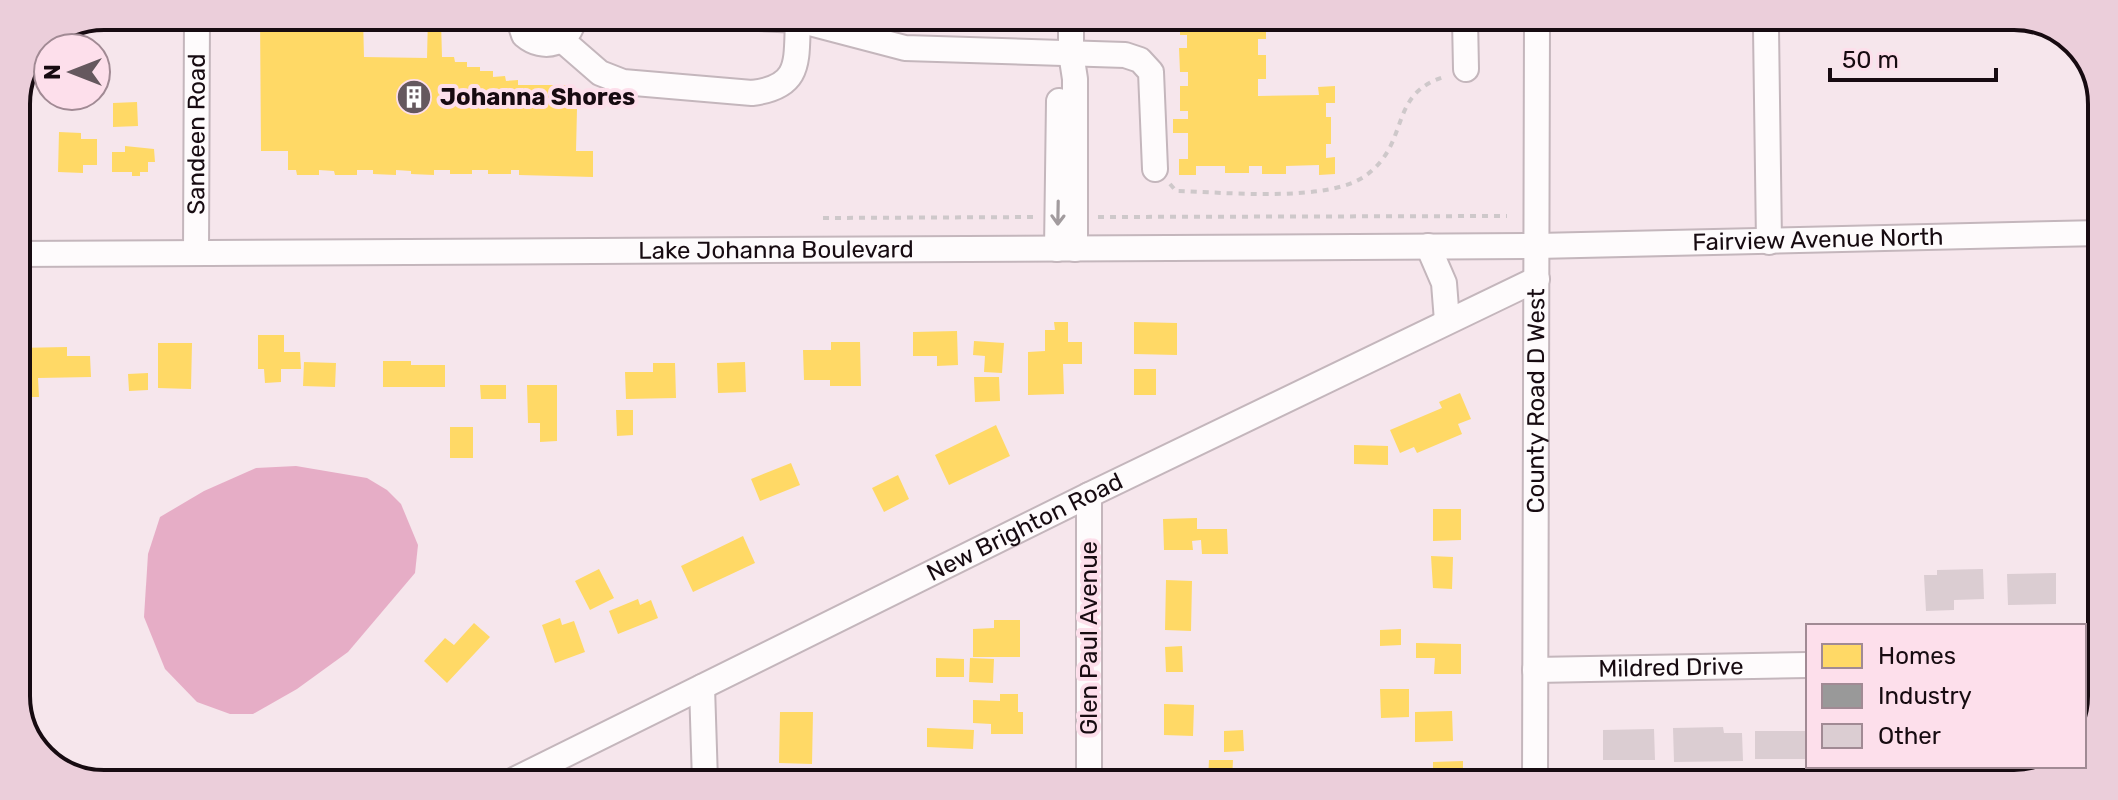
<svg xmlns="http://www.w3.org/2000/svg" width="2118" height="800" font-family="Rubik,sans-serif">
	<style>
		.water { fill: #e6adc6 }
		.homes { fill: #ffd966 }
		.industry { fill: #999 }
		.building { fill: #dbcdd2 }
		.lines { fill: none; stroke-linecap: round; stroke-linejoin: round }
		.minor-casing { stroke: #c4b6bc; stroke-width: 28 }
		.path { stroke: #cec8ca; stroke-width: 4; stroke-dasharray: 6 6; stroke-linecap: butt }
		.minor { stroke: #fefbfc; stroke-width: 24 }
		.oneway { stroke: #a29b9e }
		.labels { text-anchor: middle; stroke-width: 8; stroke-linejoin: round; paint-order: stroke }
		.poi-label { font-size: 24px; font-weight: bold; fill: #170b11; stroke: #fddfeb; text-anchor: start }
		.street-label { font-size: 24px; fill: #170b11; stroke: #fddfeb }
		.rim { fill: none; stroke: #170b11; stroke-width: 4 }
	</style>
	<rect width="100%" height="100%" fill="#f6e6ec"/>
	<!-- water -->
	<path class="water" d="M296 466 367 478 387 490 401 504 418 545 415 573 348 652 297 689 253 714H230L197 702 165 669 144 617 148 554 160 517 204 491 256 468Z"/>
	<!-- homes -->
	<path class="homes" d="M260 16 363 17 364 57 427 58 428 17H480V20L441 21 442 57H454L455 62H467V67H480V71H493V77L505 76 506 81 518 80V85H568V109H577L576 151H593V177L519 175V170H511V174H488V170H472V174H450V170H434V175L411 174V171L396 170V175L373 174V170H357V175H335L334 171 319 170V175H297L296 170H288V151H261Z
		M1180 19H1266V39H1258V55H1266V79H1258V96L1319 95 1318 87 1335 86V103H1326V117H1331V144H1326V158L1335 157V174L1319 175V165L1286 166V174H1262V166H1249V173H1225V166H1196V175H1179V159H1188V133H1173V119H1188V111H1180V86H1188V72H1180L1179 48H1187V35H1180Z
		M137 102 138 126 113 127V103Z
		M59 132 81 133V139H97V165H83V173L58 172Z
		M125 146 154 149 155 162H148V172H140V176H132V172H112V152H125Z
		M1054 322H1068V342H1082V364H1063L1064 394 1028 395V352L1045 351V330H1055Z
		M1134 322 1177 323V355L1134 354Z
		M957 331 958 365 937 366V356H913V332Z
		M258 335H284V352H300L301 369H281V382L265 383 264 369H258Z
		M974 341 1004 343 1002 373 984 372 985 356 973 355Z
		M831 342H860L861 386H830V380H804L803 350H831Z
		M158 343H192L191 389 158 388Z
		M67 347V356H90L91 377 38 378 39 397H16V348Z
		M383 361H411V365H445V387H383Z
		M304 362 336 363 335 387 303 386Z
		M745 362 746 392 718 393 717 363Z
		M653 363H675L676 398 626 399 625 372H653Z
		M1134 369H1156V395H1134Z
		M148 373V390L129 391 128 374Z
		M974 377H999L1000 401 975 402Z
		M480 385H506V399H481Z
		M527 385H557V441L540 442V423H528Z
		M1460 393 1471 419 1458 424 1462 434 1417 453 1414 447 1400 453 1390 430 1442 408 1439 402Z
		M616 410H633V435L617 436Z
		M996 425 1010 456 949 485 935 455Z
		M450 427H473V458H450Z
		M1354 445 1388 446V465L1354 464Z
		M791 463 800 485 760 501 751 479Z
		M898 475 909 499 884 512 872 488Z
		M1433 509H1461V540L1433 541Z
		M1197 518V529H1227L1228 554H1202L1201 540 1192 541 1193 550H1164L1163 519Z
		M743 536 755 563 693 592 681 566Z
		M1431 556 1453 557 1452 589 1433 588Z
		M599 569 614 598 590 610 575 581Z
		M1166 580 1192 581 1191 631 1165 630Z
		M638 599 640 605 651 600 658 618 618 634 609 611Z
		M560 618 562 625 574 621 585 652 555 663 542 625Z
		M994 620H1020V657H973V629L994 628Z
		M474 623 490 637 447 683 424 661 445 638 454 645Z
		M1401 629V645L1380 646V630Z
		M1416 643 1461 644V674H1434L1435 658H1416Z
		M1182 646 1183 672H1166L1165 647Z
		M936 658 964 659V677H936Z
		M970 658 994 659 993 683 969 682Z
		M1380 689H1409V717L1381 718Z
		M1000 694H1018V712H1023V734H991V724L973 723V700L1000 701Z
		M1164 704 1194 705 1193 736 1164 735Z
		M1452 711 1453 741 1415 742V712Z
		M780 712H813L812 764 779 763Z
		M927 728 974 730 973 749 927 747Z
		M1243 730 1244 751 1224 752V731Z
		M1209 760H1233L1232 781 1208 780Z
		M1463 761V783H1418V772H1433V762Z
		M1164 778H1191V782H1164Z"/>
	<!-- industry -->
	<path class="industry" d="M1625 770V783H1599V771Z"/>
	<!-- building -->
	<path class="building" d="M1983 569 1984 599 1954 600V610L1926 611 1924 575H1937V570Z
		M2056 573V604L2008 605 2007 574Z
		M1723 727 1724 733H1742L1743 761 1674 762 1673 728Z
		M1654 729 1655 760H1603V730Z
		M1755 731H1808V759H1755Z
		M1881 766H1905V774L1881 775Z
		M1932 766H1992V784H1973V777H1932Z
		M2035 766H2065L2036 777Z
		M2007 778H2031V779L2007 784Z"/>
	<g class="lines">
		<!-- minor casing -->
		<g class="minor-casing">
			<g id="minor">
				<path d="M518 17 524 35C544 52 570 44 574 17"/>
				<path d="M759 18 798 20 905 48 1125 55 1140 60 1151 72 1155 169"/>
				<path d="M1071 18V53L1075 79V249"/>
				<path d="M1465 19 1466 69"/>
				<path d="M1766 29 1769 242"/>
				<path d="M562 40 600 73 623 82 752 93C802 87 796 61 798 20"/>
				<path d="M1428 246 1444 283 1447 321"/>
				<path d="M1057 249 1059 101"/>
				<path id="s1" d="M196 252 197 16"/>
				<path id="s2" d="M16 254 1537 246 2101 233"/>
				<path d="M1089 495V782"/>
				<path d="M2084 660H2098"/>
				<path id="s3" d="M1535 670 1808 665"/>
				<path d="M702 687 705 781"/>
				<path id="s4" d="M514 780 1089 495 1537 279"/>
				<path id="s5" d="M1535 783 1537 20"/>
			</g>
		</g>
		<!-- path -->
		<path class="path" d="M1170 184 1176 191C1224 192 1327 203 1365 176 1412 143 1386 93 1447 76
			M1098 217 1507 216
			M823 218 1037 217"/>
		<!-- minor -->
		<use href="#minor" class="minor"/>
	</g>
	<!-- one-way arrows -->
	<defs><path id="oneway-shaft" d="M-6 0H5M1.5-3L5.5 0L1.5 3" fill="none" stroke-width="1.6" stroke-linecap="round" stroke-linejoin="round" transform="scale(2)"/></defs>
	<use class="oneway" href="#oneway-shaft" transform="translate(1058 213) rotate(91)"/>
	<!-- icons -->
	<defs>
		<g id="building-disc" transform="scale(1.8)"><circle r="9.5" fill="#65585e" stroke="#fddfeb"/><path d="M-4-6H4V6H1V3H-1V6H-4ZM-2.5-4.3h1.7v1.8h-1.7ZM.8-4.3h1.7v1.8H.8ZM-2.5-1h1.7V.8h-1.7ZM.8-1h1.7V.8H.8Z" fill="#fff"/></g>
	</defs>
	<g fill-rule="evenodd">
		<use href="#building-disc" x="414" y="97"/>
	</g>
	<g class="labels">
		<!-- poi labels -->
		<g class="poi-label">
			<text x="440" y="105">Johanna Shores</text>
		</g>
		<!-- street labels -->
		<g class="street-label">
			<text dy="8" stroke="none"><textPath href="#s1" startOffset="118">Sandeen Road</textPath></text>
			<text dy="8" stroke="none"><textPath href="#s2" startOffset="1802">Fairview Avenue North</textPath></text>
			<text dy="8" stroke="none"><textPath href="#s2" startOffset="760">Lake Johanna Boulevard</textPath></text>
			<text dy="8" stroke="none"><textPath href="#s5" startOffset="382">County Road D West</textPath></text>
			<text dy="8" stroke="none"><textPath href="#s4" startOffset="570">New Brighton Road</textPath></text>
			<text transform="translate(1089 638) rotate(-90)" y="8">Glen Paul Avenue</text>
			<text dy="8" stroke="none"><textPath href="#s3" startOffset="136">Mildred Drive</textPath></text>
		</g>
	</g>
	<!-- crop -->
	<path d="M0 0H2118V800H0ZM104 30H2014A74 74 0 0 1 2088 104V696A74 74 0 0 1 2014 770H104A74 74 0 0 1 30 696V104A74 74 0 0 1 104 30Z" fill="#ebceda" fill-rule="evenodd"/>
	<path class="rim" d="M104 30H2014A74 74 0 0 1 2088 104V696A74 74 0 0 1 2014 770H104A74 74 0 0 1 30 696V104A74 74 0 0 1 104 30Z"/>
	<!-- legend -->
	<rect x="1806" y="624" width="280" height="144" fill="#fddfeb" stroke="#a18a94" stroke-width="2"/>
	<rect x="1822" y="644" width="40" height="24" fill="#ffd966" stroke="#a18a94" stroke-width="2"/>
	<text x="1878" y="664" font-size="24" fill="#170b11">Homes</text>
	<rect x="1822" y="684" width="40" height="24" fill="#999999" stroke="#a18a94" stroke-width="2"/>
	<text x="1878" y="704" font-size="24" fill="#170b11">Industry</text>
	<rect x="1822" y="724" width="40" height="24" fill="#dbcdd2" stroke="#a18a94" stroke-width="2"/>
	<text x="1878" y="744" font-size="24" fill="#170b11">Other</text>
	<!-- north arrow -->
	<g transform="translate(72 72) rotate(270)"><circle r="38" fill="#fddfeb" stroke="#a18a94" stroke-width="2"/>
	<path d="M0-6L14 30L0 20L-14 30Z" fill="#65585e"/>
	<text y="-12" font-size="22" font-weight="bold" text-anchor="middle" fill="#170b11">N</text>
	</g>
	<!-- scale -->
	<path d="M1830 68v12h166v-12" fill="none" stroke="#170b11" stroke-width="4"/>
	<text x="1842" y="68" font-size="24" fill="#170b11" stroke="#fddfeb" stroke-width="6" paint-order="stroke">50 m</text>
</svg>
